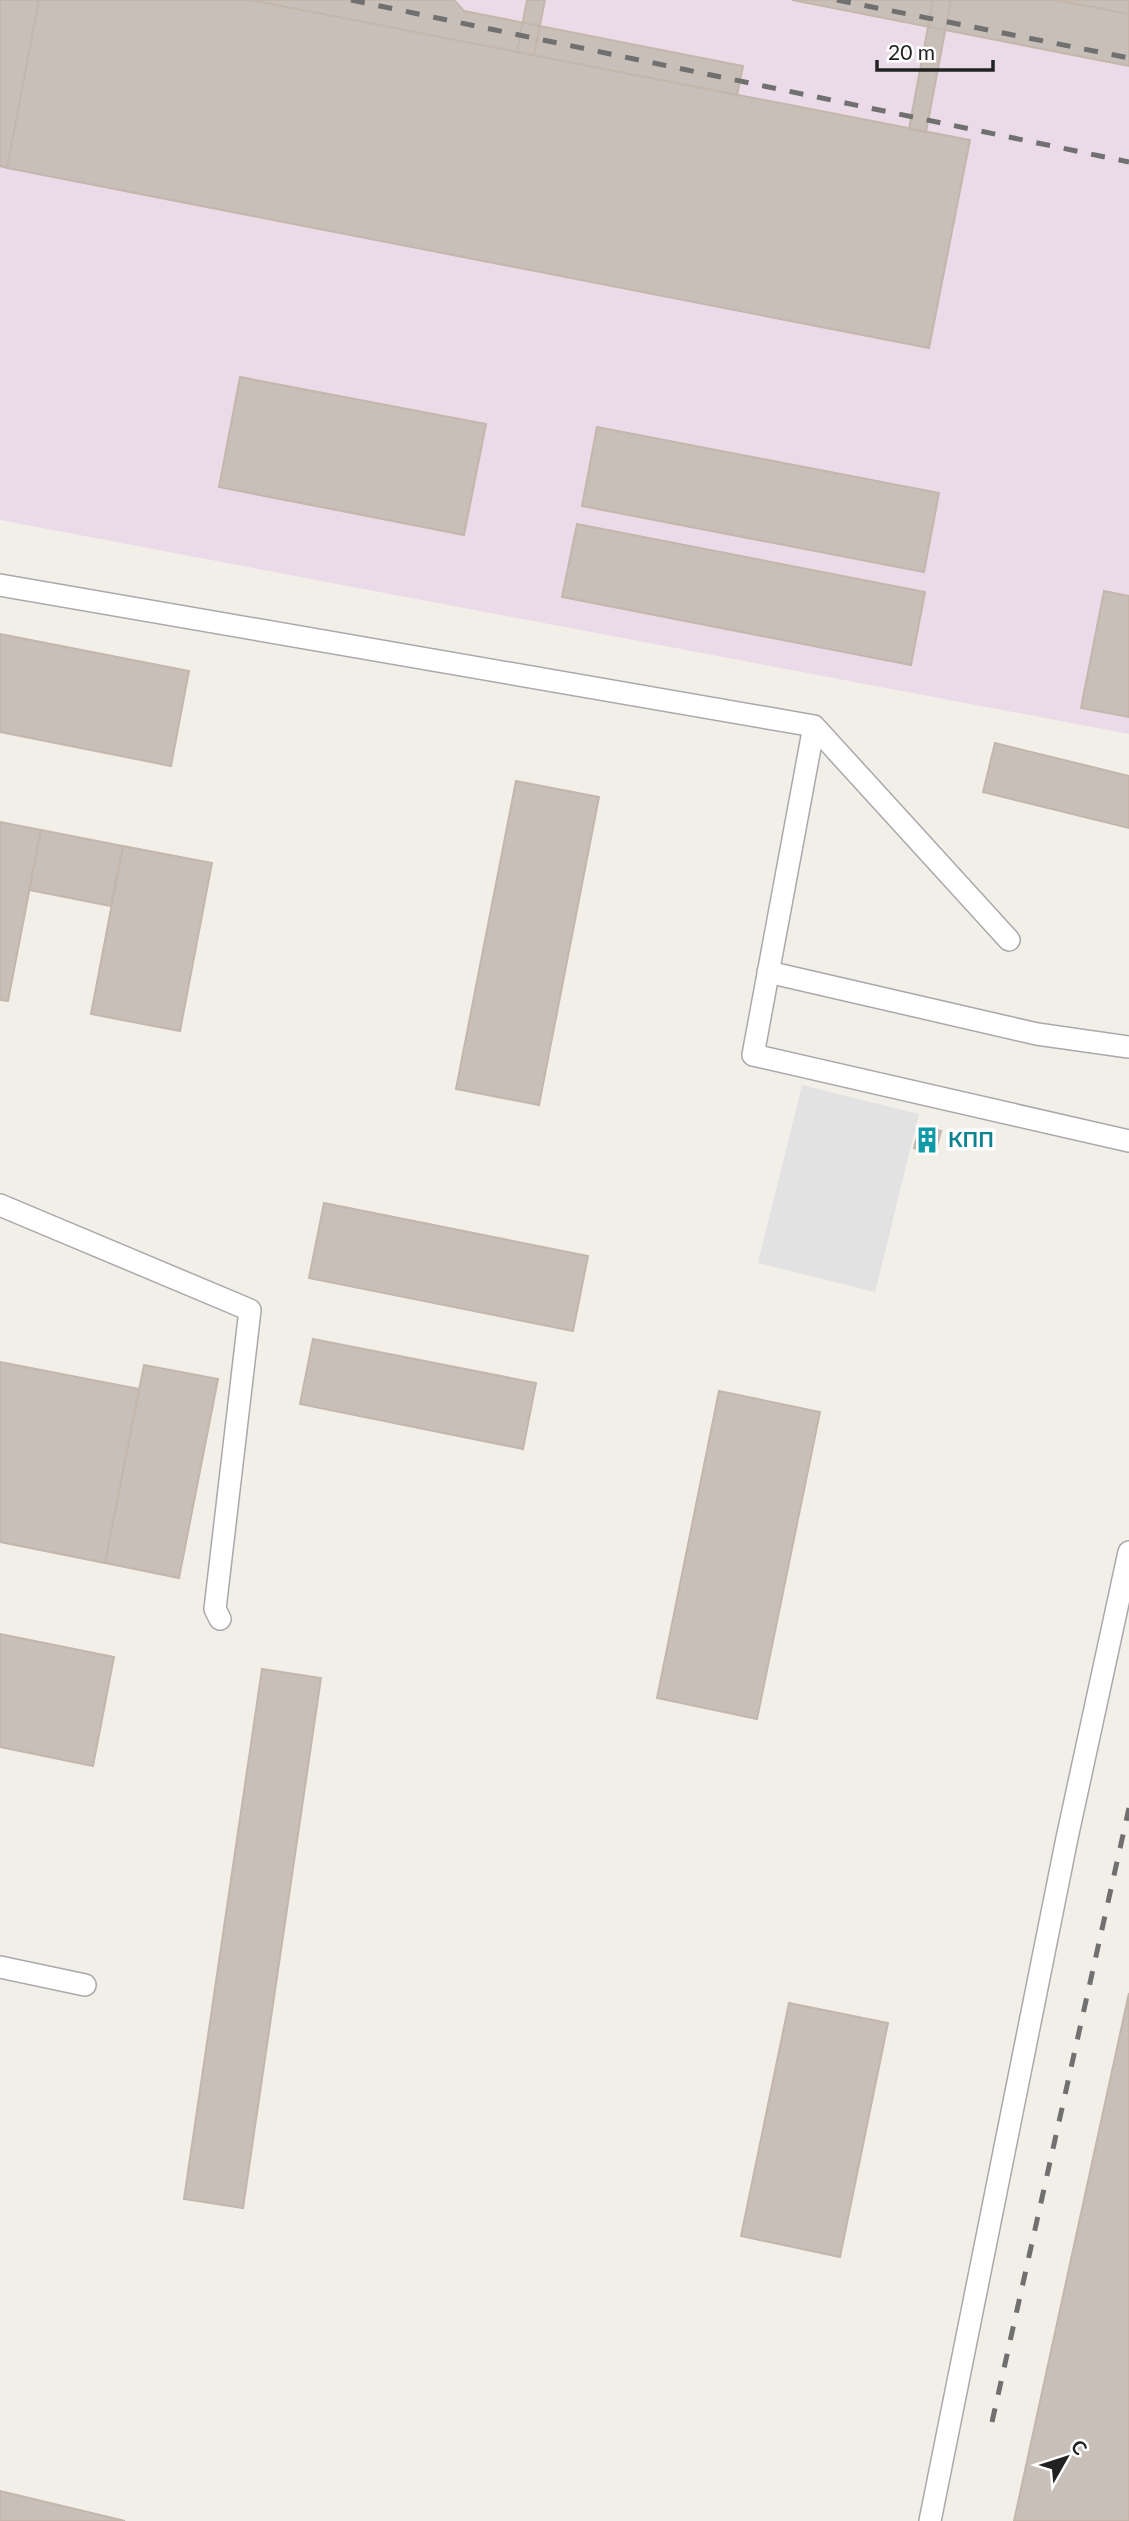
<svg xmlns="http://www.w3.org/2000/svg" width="1129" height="2521" font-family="Lato,sans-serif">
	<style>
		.industrial { fill: #ebdbe8 }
		.parking { fill: #e2e2e2 }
		.building { fill: #c7bfb8; stroke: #c4b6ab; stroke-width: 2 }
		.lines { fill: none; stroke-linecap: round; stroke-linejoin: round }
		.lane-casing { stroke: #a9a9a9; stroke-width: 24 }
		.lane { stroke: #fff; stroke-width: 21 }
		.rail { stroke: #707070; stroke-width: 5; stroke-dasharray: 14 14; stroke-linecap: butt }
		.labels { text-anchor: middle; stroke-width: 7; stroke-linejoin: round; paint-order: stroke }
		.culture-label { font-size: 21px; font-weight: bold; fill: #0d838f; stroke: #fff; text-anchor: start }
	</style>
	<rect width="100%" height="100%" fill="#f2efe9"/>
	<!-- industrial -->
	<path class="industrial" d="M0 0H1129V734L0 520Z"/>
	<!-- parking -->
	<path class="parking" d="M802 1085 919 1114 875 1292 758 1263Z"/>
	<!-- building -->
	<path class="building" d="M0 0H39L7 168 0 166Z
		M39 0H250L970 140 929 348 7 168Z
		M251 0H454L464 11 743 66 737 95Z
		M527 0H545L534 55 517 52Z
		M792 0H1056L1129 14V66Z
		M933 0H951L926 132 909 129Z
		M1055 0H1129V14Z
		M240 377 486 424 464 535 219 487Z
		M597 427 939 493 924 572 582 506Z
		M577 524 925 592 911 665 562 597Z
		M1104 591 1129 596V717L1081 708Z
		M0 634 189 671 171 766 0 732Z
		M995 743 1129 776V828L983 792Z
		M516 781 599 797 539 1105 456 1089Z
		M0 822 41 830 8 1001 0 1000Z
		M41 830 123 846 111 906 29 890Z
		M123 846 212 863 180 1031 91 1014Z
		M920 1126 941 1131 935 1154 914 1148Z
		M324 1203 588 1256 573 1331 309 1278Z
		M313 1339 536 1383 523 1449 300 1404Z
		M0 1362 139 1389 105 1563 0 1542Z
		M144 1365 218 1379 179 1578 105 1563Z
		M719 1391 820 1412 757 1719 657 1698Z
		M0 1634 114 1657 93 1766 0 1747Z
		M262 1669 321 1678 243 2208 184 2199Z
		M1129 1993V2521H1014Z
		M789 2003 888 2023 840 2257 741 2236Z
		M0 2491 125 2521H0Z"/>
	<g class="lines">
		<!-- lane casing -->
		<g class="lane-casing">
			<path id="lane" d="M0 585 814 726 753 1055 1129 1141
				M814 726 1009 940
				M768 972 1037 1034 1129 1047
				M0 1205 250 1310 215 1609 220 1619
				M0 1967 85 1985
				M930 2521 1067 1838 1129 1552"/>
		</g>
		<!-- lane -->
		<use href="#lane" class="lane"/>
		<!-- rail -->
		<path class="rail" d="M351 0 1129 162
			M837 0 1129 58
			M992 2422 1129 1808"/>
	</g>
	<!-- icons -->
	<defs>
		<g id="building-bare" transform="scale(2.1)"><path d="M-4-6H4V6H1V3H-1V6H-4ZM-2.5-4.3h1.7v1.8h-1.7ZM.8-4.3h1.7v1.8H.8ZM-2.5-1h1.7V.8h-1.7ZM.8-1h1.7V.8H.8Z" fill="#0f9aa8" stroke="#fff" stroke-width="2.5" paint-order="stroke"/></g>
	</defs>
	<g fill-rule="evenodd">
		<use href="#building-bare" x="927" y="1140"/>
	</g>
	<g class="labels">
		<!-- culture labels -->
		<g class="culture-label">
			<text x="948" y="1147">КПП</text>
		</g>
	</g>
	<!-- north arrow -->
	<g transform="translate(1066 2458) rotate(51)" stroke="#ffffff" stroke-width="5" paint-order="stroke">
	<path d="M0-5L12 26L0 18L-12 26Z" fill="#222222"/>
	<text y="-10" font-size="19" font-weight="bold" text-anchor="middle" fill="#222222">С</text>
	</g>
	<!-- scale -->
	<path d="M877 60v10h116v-10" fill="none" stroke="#222222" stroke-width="3.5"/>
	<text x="888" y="60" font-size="21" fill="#222222" stroke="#ffffff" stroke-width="5" paint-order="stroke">20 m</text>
</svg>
